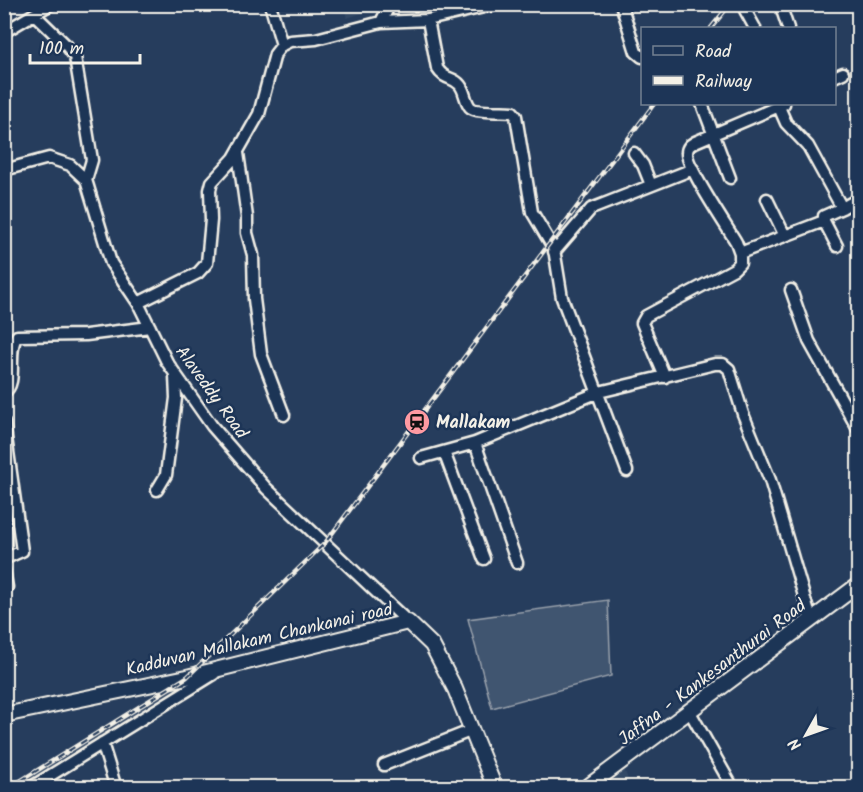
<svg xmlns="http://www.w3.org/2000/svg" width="863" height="792" font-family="Kalam,sans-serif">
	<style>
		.built { fill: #334966 }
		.green { fill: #40546f; stroke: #9aa2ac; stroke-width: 1.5 }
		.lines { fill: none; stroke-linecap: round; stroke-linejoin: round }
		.minor-casing { stroke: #f4f1e8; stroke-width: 15 }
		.major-casing { stroke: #f4f1e8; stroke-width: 18 }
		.minor { stroke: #1d3557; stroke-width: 10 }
		.major { stroke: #1d3557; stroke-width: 14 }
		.rail-casing { stroke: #f4f1e8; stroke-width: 4.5 }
		.rail { stroke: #1d3557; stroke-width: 2; stroke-dasharray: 7; stroke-linecap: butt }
		.labels { text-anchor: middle; stroke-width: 5; stroke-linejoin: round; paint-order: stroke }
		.street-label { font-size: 18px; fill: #f4f1e8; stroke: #1d3557 }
		.poi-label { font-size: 18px; font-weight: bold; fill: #f4f1e8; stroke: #1d3557; text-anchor: start }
	</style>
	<rect width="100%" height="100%" fill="#263d5d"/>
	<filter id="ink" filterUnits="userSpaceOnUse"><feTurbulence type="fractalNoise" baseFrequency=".0167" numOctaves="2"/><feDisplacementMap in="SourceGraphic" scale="12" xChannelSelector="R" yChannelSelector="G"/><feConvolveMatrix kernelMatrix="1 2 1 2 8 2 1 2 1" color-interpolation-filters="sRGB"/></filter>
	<g filter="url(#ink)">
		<!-- built -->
		<path class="built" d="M343 5V4L377 5 374 9 347 18Z
			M625 771 631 788H596Z"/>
		<!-- green -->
		<path class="green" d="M608 600 611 676 492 708 468 619Z"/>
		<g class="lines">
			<!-- minor casing -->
			<g class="minor-casing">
				<path id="minor" d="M270 4 282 45
					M621 4 636 52 642 57
					M780 4 788 28
					M745 10 755 28
					M34 14 67 46 75 57 92 160 86 180
					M428 20 437 68C445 81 453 76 460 85 465 91 465 101 470 107 475 113 504 111 513 112L516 116 532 212 554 249 562 298 627 471
					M381 22 428 20 497 4
					M4 32 51 4
					M834 77 843 73
					M702 104 730 178
					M779 107 786 123 808 146 842 208 824 216V221L837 246
					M238 153 247 217V233L253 255 254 299 261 354 284 415
					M634 153 643 165 651 185
					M4 170 49 158 70 165 86 180 111 263 138 303 167 362 212 426 266 488 408 622
					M767 199 785 236
					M842 208 858 199
					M554 252 591 209 693 169
					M740 253 824 221
					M791 290 809 341 858 429
					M138 303 198 273 207 263 211 220 210 190 212 182 234 158 259 114 275 54 282 45 290 41 316 39 381 22 387 10 388 4
					M665 377 642 323 646 316 734 269 740 263V253L736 242C727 227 686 166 687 153 687 147 690 145 695 142L784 104
					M4 392C19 384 6 351 17 336L86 335 150 327
					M4 423 22 551 4 559
					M475 443 517 563
					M444 452 484 559
					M421 458 475 443 599 392 715 364H723L729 369 743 414 770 480 811 620
					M157 490 166 475 176 398 175 376
					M4 570 7 587 4 588
					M690 712 733 788
					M102 743 116 788
					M384 765 470 731
					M30 788 214 674"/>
			</g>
			<!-- major casing -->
			<g class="major-casing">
				<path id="major" d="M4 715 187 677 408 622 432 645 455 689 495 788
					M586 788 858 585"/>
			</g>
			<!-- minor -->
			<use href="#minor" class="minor"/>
			<!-- major -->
			<use href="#major" class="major"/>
			<!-- rail casing -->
			<g class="rail-casing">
				<path id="rail" d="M711 28 730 4
					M9 788 187 677 325 543 654 104"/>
			</g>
			<!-- rail -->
			<use href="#rail" class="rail"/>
		</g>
	</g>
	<!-- icons -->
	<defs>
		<g id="station-disc" transform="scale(1.35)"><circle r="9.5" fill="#ff9aa2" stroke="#1d3557"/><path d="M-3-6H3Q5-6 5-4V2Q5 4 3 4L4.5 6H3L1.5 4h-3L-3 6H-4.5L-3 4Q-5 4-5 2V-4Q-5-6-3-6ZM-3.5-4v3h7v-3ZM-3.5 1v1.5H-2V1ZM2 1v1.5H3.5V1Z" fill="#111"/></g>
	</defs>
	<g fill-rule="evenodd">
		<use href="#station-disc" x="417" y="422"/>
	</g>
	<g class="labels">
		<!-- street labels -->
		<g class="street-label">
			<text transform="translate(212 392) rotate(54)" y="6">Alaveddy Road</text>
			<text transform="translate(259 639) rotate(-13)" y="6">Kadduvan Mallakam Chankanai road</text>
			<text transform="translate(712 672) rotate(-37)" y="6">Jaffna - Kankesanthurai Road</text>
		</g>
		<!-- poi labels -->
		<g class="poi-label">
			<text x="436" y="428">Mallakam</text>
		</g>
	</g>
	<!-- margin -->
	<rect width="863" height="792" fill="none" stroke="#1d3557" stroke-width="24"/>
	<rect x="12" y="12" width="839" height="768" fill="none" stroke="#f4f1e8" stroke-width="2" filter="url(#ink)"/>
	<!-- legend -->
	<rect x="641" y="27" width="195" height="78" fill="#1d3557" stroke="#738091" stroke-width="1.5"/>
	<rect x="653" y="46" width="30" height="9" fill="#1d3557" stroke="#738091" stroke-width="1.5"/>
	<text x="695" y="57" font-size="18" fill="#f4f1e8">Road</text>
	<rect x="653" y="76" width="30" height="9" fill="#f4f1e8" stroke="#738091" stroke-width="1.5"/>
	<text x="695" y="87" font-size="18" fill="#f4f1e8">Railway</text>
	<!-- north arrow -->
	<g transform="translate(806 735) rotate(230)" stroke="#1d3557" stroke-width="4.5" paint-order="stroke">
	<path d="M0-4.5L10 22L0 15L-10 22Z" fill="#f4f1e8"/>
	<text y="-9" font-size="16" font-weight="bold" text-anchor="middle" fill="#f4f1e8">N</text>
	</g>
	<!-- scale -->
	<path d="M30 54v9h110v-9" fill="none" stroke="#f4f1e8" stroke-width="3"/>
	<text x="39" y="54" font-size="18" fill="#f4f1e8" stroke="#1d3557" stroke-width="4.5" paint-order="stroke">100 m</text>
</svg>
